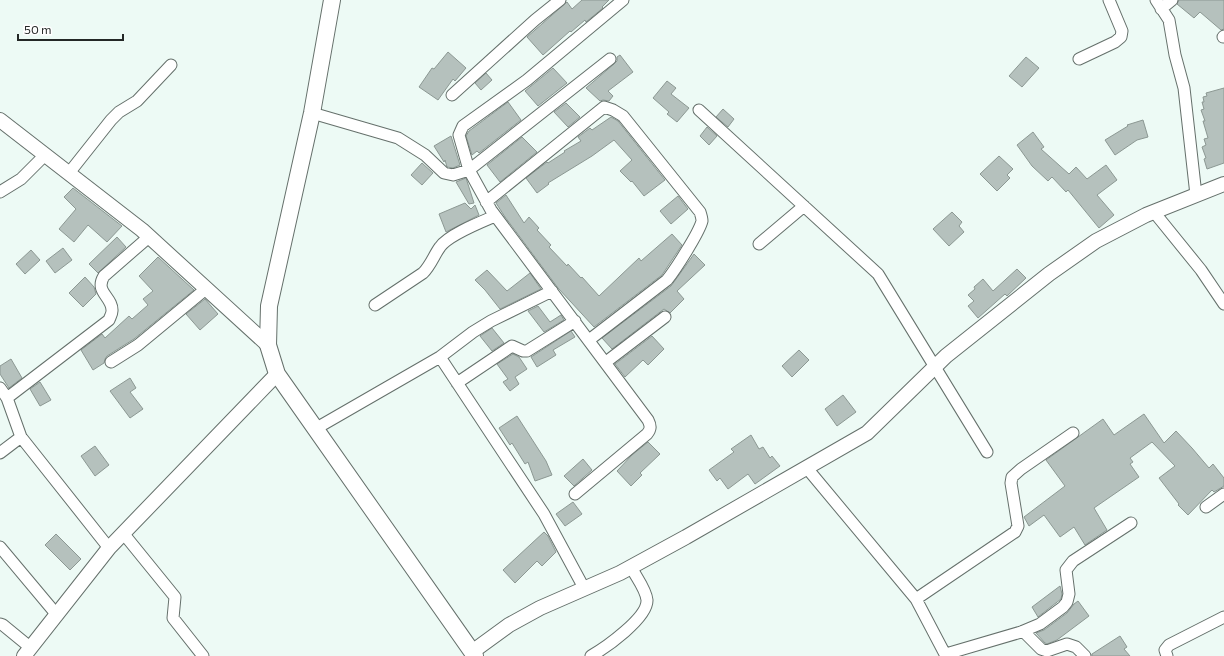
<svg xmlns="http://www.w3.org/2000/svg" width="1224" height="656" font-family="Commissioner,sans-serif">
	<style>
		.building { fill: #b5c1bd; stroke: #8c9893 }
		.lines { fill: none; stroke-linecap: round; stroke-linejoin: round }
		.minor-casing { stroke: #65706b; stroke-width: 13 }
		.tertiary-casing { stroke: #65706b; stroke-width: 16 }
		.secondary-casing { stroke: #65706b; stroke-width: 18 }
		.minor { stroke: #fff; stroke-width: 11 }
		.tertiary { stroke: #fff; stroke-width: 14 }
		.secondary { stroke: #fff; stroke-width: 16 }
	</style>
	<rect width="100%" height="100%" fill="#edfaf5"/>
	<!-- building -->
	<path class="building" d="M582 0H609L602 7 603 8 586 22 585 20 571 32 570 31 543 55 527 37 567 2 572 9Z
		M1179 0H1224V29L1221 30 1200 12 1194 18 1177 4Z
		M448 52 466 68 455 81 453 79 438 100 419 87 432 68 434 69Z
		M620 55 633 72 608 91 613 96 609 101 603 100 600 101 586 88 614 64 617 61V57Z
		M1026 57 1039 68 1022 87 1009 76Z
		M553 68 567 83 538 106 525 91Z
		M486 73 492 80 481 90 475 83Z
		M667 81 676 88 671 94 689 108 677 122 667 114 669 112 653 98Z
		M1224 88V163L1207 169 1204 159 1206 158 1202 147 1206 145 1204 139 1208 138 1203 121H1205L1201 110 1204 109 1202 102H1204L1203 97 1207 96 1206 93Z
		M508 102 521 120 479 153 477 151 472 155 466 136 469 131Z
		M566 103 580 117 568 127 554 112Z
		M723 109 734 119 728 127 716 117Z
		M611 117 618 121 665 180 644 196 632 181 631 182 620 171 632 160 614 140 592 156 548 183 549 184 537 193 526 178 547 162 548 163 565 152 564 151 581 141 578 137 590 128 592 130Z
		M1143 120 1148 137 1137 140 1115 155 1105 140 1128 126 1127 125Z
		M707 127 717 136 709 145 700 136Z
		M1033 132 1044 147 1041 149 1069 174 1076 167 1087 179 1106 165 1117 180 1097 195 1114 215 1099 228 1068 190 1066 192 1052 177 1048 181 1032 166 1017 145Z
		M451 136 460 165 453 168 447 167 445 160 444 162 434 146Z
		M522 137 537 152 500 182 487 165Z
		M999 156 1013 169 1007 175 1010 178 997 191 980 174Z
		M422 163 433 173 422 185 411 175Z
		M466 178 474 203 469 204 456 182Z
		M73 188 122 226 107 242 88 225 74 242 59 229 76 209 64 197Z
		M506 195 524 223 529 217 539 228 537 230 551 245 549 247 567 266 568 264 581 278 582 277 599 296 639 258 641 261 672 234 682 245 662 275 594 327 558 288 505 217 496 203Z
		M678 196 688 209 671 224 660 211Z
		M465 203 471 209 475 205 479 215 446 232 439 214Z
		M952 212 962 222 959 226 964 232 949 246 933 229Z
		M117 237 126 247 98 273 89 264Z
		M63 248 72 260 55 273 46 261Z
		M31 250 40 260 25 274 16 264Z
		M694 254 705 265 677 291 684 299 670 313 664 309 612 349 602 338 671 286Z
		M158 257 194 290 134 339 107 356 105 359 104 363 93 370 81 350 102 334 105 338 129 316 132 319 148 305 143 299 153 291 139 276Z
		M1017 269 1026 278 1007 296 1005 294 978 318 968 306 974 301 968 295 975 289 974 287 983 279 993 291Z
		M487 270 507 291 530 273 541 289 500 309 485 290 475 280Z
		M85 277 94 287 96 294 83 307 69 293Z
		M205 299 218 314 200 330 186 314Z
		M538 306 550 322 561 315 564 320 544 332 528 311Z
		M492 328 504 343 492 351 480 336Z
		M571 331 575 337 553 350 556 355 537 367 531 357Z
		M652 336 664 349 648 365 643 360 625 377 615 364Z
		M799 350 809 360 792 377 782 366Z
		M513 354 519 357 527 369 515 377 519 384 510 391 503 382 508 379 497 364Z
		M11 359 22 378 9 388 0 374V366Z
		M130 378 136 388 130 392 143 409 130 418 110 391Z
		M40 382 51 400 40 406 30 389Z
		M843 395 856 412 837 426 825 409Z
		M1144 414 1164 443 1176 431 1192 448 1209 468 1213 464 1224 478V486L1214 492 1212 490 1188 515 1178 505 1179 504 1159 478 1175 466 1152 442 1130 458 1133 462 1130 464 1139 477 1094 508 1107 530 1085 545 1074 527 1060 537 1044 515 1029 526 1024 517 1065 486 1046 460 1103 419 1114 435Z
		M517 416 546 461 552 475 535 481 528 462 525 464 512 443 510 445 499 428Z
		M751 435 759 449 763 447 770 458 772 456 780 466 755 484 748 474 728 489 720 478 717 481 709 470 734 452 731 449Z
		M648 442 660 454 640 473 642 475 631 486 617 471 632 455Z
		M95 446 109 465 95 476 81 456Z
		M583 459 592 470 574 486 564 476Z
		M573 502 582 514 565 526 556 514Z
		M544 532 548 536 556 552 542 566 537 561 515 583 503 570Z
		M56 534 81 559 70 570 45 545Z
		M1060 586 1062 594 1061 599 1038 617 1032 607Z
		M1078 601 1089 616 1057 640 1047 644 1045 643 1036 633 1044 630 1067 613 1074 604Z
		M1120 636 1127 647 1124 649 1130 656H1092V654Z"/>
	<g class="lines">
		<!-- minor casing -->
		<g class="minor-casing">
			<path id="minor" d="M1156 0 1169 20 1175 55 1184 88 1196 195
				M1161 9 1172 0
				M1223 37 1224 36
				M1079 59 1115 42 1121 37 1122 31 1109 0
				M452 95 535 20 560 0
				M699 110 878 274 987 452
				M312 113 398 138 425 155 444 173 453 175 469 170 610 59
				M69 173 111 120 119 112 137 101 171 65
				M0 192 21 179 45 155
				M486 202 604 107 613 110 623 116 700 212C701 215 702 218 702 221 699 233 675 270 667 280L589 340
				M1154 212 1201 270 1224 304
				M759 244 804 206
				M375 305 423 273C431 265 434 255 440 247 448 235 481 222 495 216
				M440 357 544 514 584 588
				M111 362 138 345 207 288
				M606 362 665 317
				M457 383 509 348 512 346 523 351H527L575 321
				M0 388 7 398 21 437 109 548
				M7 398 109 320C110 317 112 314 112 311 113 297 94 292 104 276L150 236
				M315 429 440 357 473 332 491 321 552 291
				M0 453 21 437
				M806 467 916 599 946 656
				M575 494 647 434C651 429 651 426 648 420L491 210 469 170 459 135 463 126 527 80 623 0
				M1206 507 1224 494
				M123 533 175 597 173 618 203 656
				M0 547 57 615
				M916 599 1015 532 1018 526 1011 483 1012 477 1021 469 1073 433
				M0 624 3 625 31 648
				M1023 631 1041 649 1047 651 1067 644 1076 647 1085 656
				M946 654 1021 632 1040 624 1063 607 1067 602 1069 594 1066 570 1073 561 1131 523
				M591 656C605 648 648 618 647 600 646 589 636 577 631 567
				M1167 656 1165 650 1169 645 1224 617"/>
		</g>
		<!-- tertiary casing -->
		<g class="tertiary-casing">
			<path id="tertiary" d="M0 120 142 230 268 345
				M472 652 509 625 540 608 620 573 686 537 867 433 946 356 1049 274 1096 241 1146 215 1224 184
				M24 656 109 548 277 374"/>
		</g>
		<!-- secondary casing -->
		<g class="secondary-casing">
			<path id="secondary" d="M332 0 312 113 269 306 268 345 277 374 475 656"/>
		</g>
		<!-- minor -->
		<use href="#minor" class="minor"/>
		<!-- tertiary -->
		<use href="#tertiary" class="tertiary"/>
		<!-- secondary -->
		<use href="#secondary" class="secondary"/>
	</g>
	<!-- scale -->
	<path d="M18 34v6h105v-6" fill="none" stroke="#232726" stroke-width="2"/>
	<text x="24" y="34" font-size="12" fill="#232726" stroke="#ffffff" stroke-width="3" paint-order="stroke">50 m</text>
</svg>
